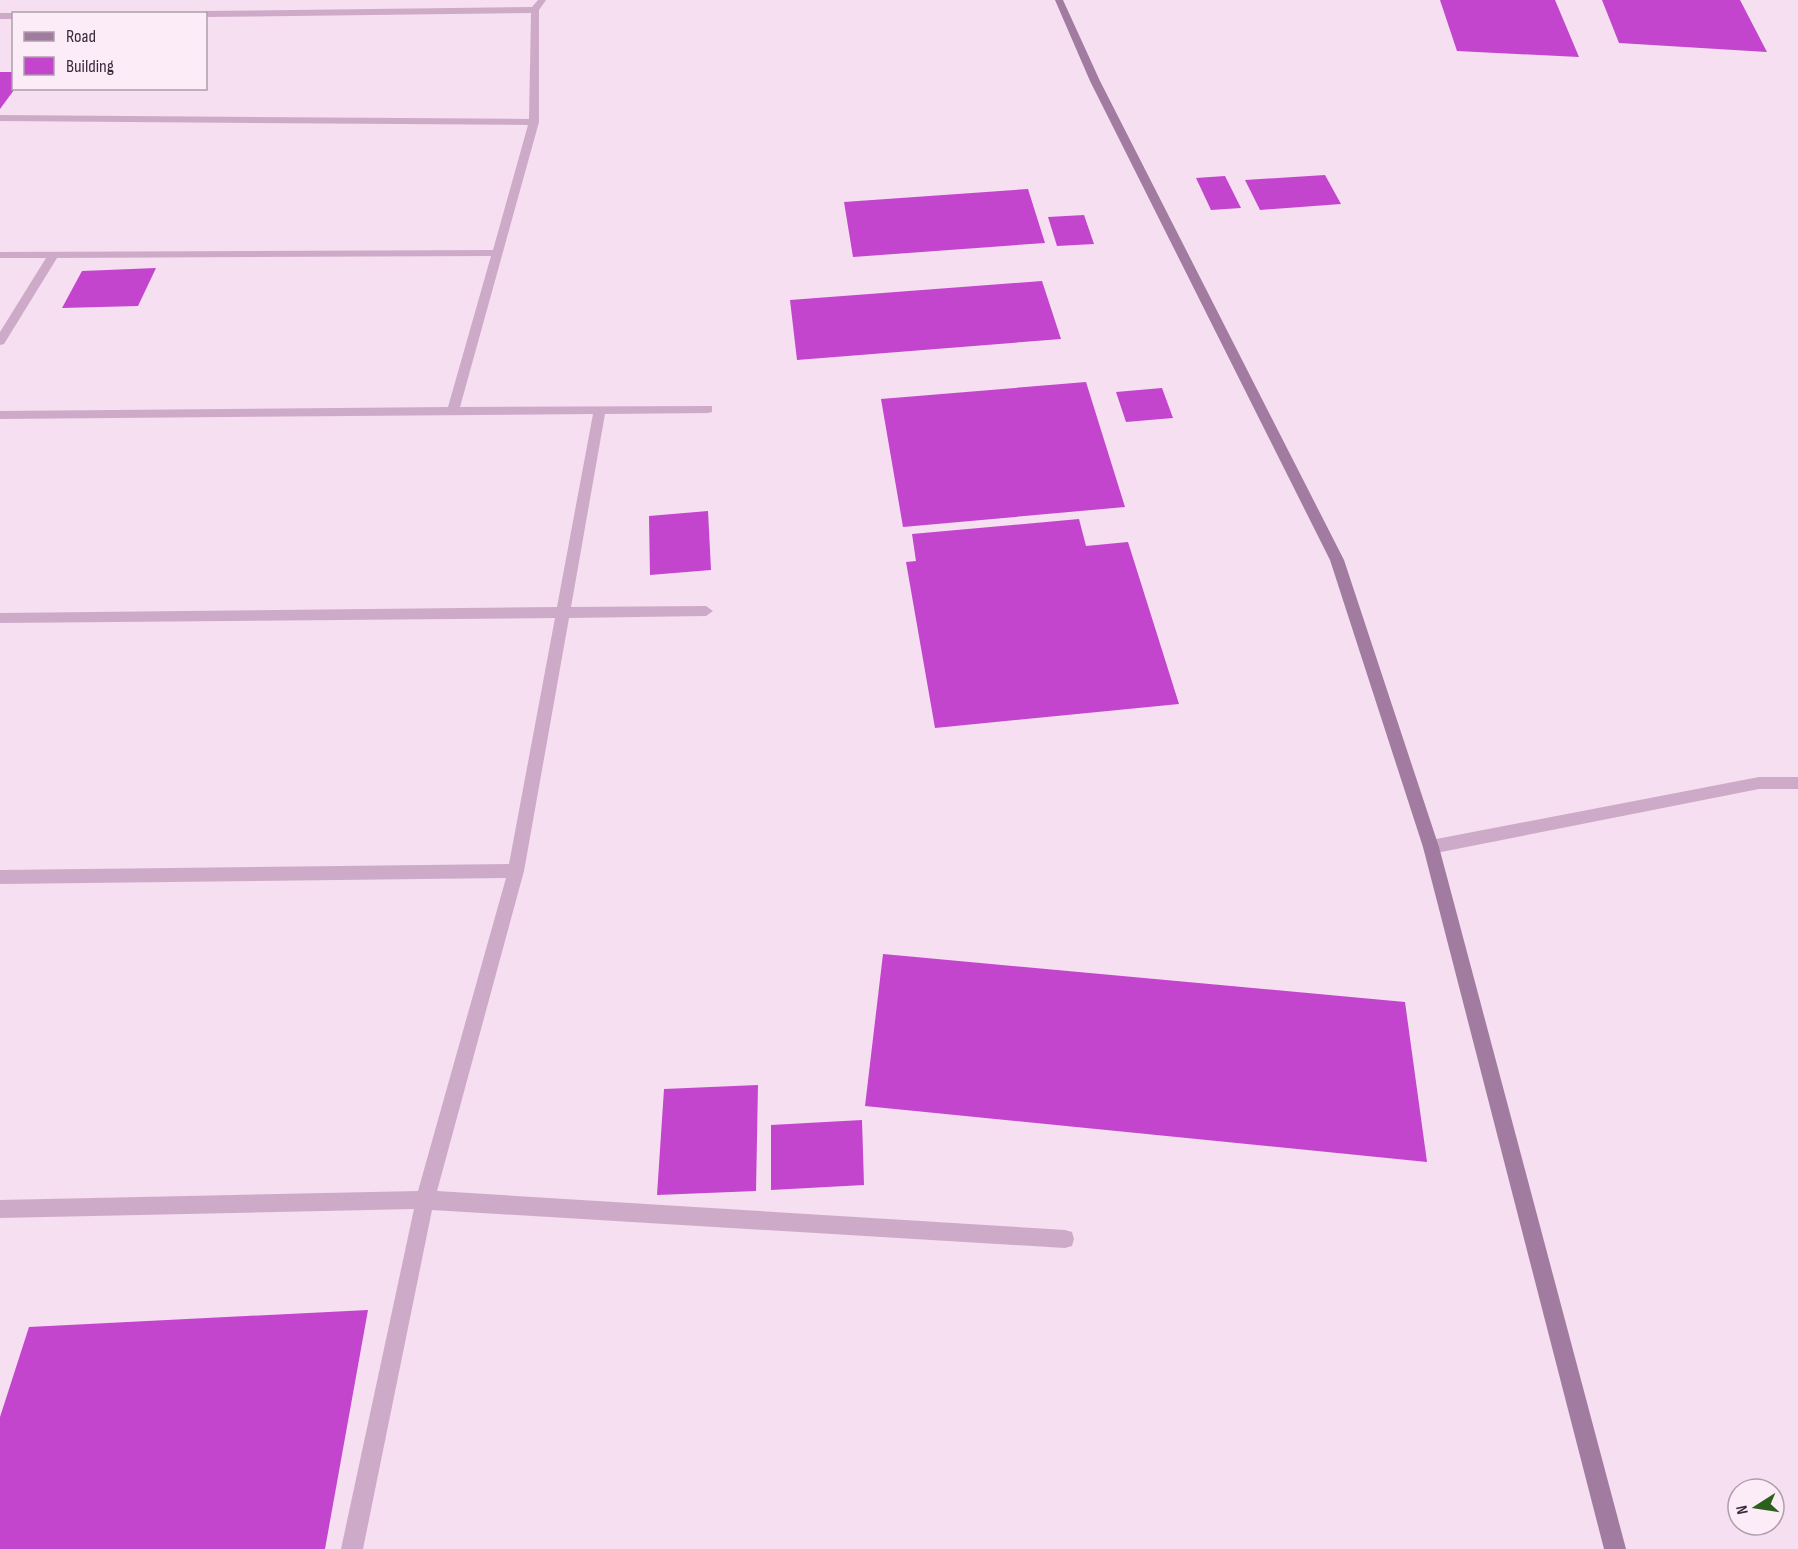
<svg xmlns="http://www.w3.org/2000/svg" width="1798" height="1549" font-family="'Sofia Sans Condensed',sans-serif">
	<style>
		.building { fill: #c345cd }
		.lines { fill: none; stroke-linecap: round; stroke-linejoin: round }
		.street { fill: #ceaac9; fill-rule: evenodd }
		.secondary { fill: #a27ba0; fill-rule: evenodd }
	</style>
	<rect width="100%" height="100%" fill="#f5dff0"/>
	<!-- building -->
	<path class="building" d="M1440 0H1555L1579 57 1457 51Z
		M1602 0H1740L1767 52 1619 43Z
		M0 72H14V90L0 109Z
		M1325 175 1341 204 1260 210 1245 180Z
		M1225 176 1241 208 1211 210 1196 178Z
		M1028 189 1045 243 853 257 844 202Z
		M1084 215 1094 244 1057 246 1048 217Z
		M156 268 138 306 62 308 82 271Z
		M1042 281 1061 339 797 360 790 300Z
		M1086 382 1125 507 903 527 881 399Z
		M1162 388 1173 418 1126 422 1116 392Z
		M708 511 711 570 650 575 649 516Z
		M1079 519 1086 546 1128 542 1179 704 935 728 906 562 916 561 912 534Z
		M883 954 1405 1002 1427 1162 865 1106Z
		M758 1085 756 1191 657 1195 664 1089Z
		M862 1120 864 1185 771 1190V1125Z
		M368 1310 325 1549H0V1417L29 1327Z"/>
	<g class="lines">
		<!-- street -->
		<path class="street" d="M538 0H546L539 10V122L460 407 712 406V412L708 413 605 414 571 607 706 606 713 611 706 616 569 618 524 871 437 1191 1065 1230 1072 1232 1074 1239 1072 1246 1065 1248 432 1210 363 1549H341L414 1209 0 1218V1200L418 1191 506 878 0 884V870L509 864 555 618 0 623V613L557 607 593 414 0 419V411L448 407 491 256 57 258 4 344 0 345V332L46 258H0V252L493 250 528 125 0 121V115L529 119 531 13 206 17V14H202L206 11 532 7Z
			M0 13H14L15 14 14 19H0Z
			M1759 777H1798V789H1759L1431 854 1425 852 1423 847 1425 842 1431 840Z"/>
		<!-- secondary -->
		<path class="secondary" d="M1055 0H1063L1100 81 1344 560 1439 847 1626 1549H1604L1423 847 1330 560 1090 81Z"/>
	</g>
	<!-- legend -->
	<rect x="12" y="12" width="195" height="78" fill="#fbecf8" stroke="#ae9eac" stroke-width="1.5"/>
	<rect x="24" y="32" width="30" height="9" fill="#a27ba0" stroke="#ae9eac" stroke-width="1.5"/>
	<text x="66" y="42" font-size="18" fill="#3b2a3b">Road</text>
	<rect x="24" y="57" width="30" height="18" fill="#c345cd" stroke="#ae9eac" stroke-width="1.5"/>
	<text x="66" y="72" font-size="18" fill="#3b2a3b">Building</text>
	<!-- north arrow -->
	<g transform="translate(1756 1507) rotate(258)"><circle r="28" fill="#fbecf8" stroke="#ae9eac" stroke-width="1.5"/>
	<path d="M0-4.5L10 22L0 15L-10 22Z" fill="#2d601c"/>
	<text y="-9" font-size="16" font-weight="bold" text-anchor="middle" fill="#3b2a3b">N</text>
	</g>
</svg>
